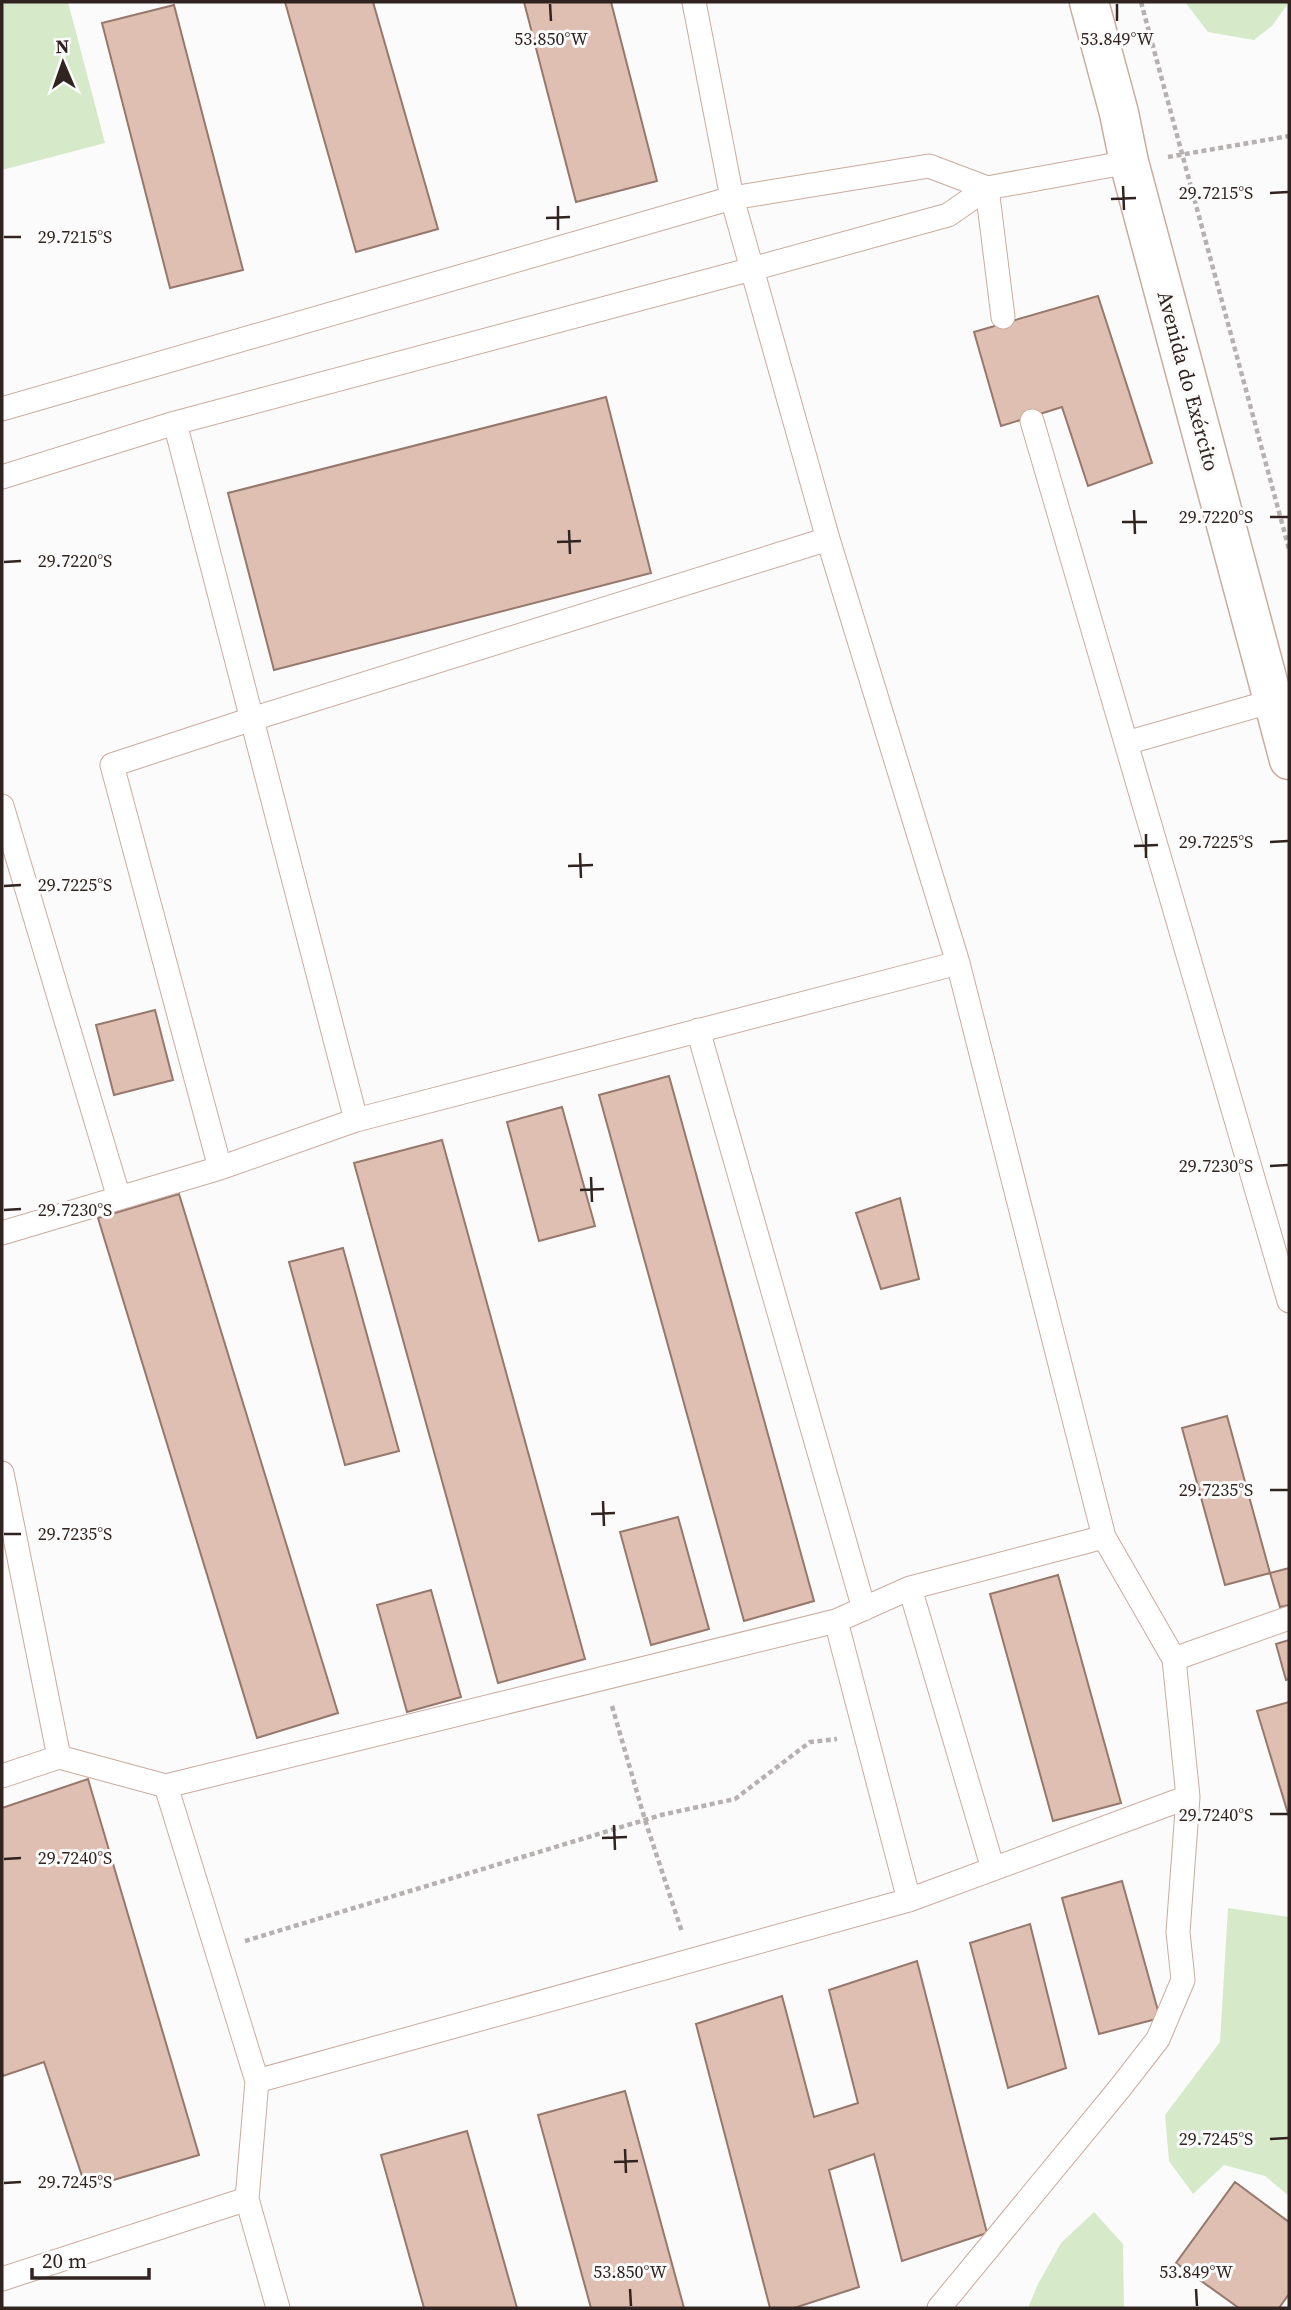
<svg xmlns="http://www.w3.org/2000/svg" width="1291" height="2310" font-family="'Source Serif 4',serif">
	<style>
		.green { fill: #d6eaca }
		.building { fill: #dfbfb2; stroke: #96786c; stroke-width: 2 }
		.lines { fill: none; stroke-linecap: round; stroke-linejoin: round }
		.service-casing { stroke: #cbab9e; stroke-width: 25 }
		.tertiary-casing { stroke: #cbab9e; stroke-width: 41 }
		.path { stroke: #b6b1b0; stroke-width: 4.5; stroke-dasharray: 5 3.5; stroke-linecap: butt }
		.service { stroke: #fff; stroke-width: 23 }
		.tertiary { stroke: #fff; stroke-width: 38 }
		.ticks { fill: none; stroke: #312420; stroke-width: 2.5 }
		.labels { text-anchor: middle; stroke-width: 6; stroke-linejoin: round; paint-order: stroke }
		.street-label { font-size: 21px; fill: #312420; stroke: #fbfbfb }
		.ticks-label { font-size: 18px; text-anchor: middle; fill: #312420; stroke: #fbfbfb; stroke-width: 6; stroke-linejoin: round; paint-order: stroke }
	</style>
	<rect width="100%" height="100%" fill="#fbfbfb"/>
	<!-- green -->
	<path class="green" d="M2 2H68L105 143 2 170Z
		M1185 2H1289L1272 26 1254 40 1208 32Z
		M1228 1908 1289 1917V2196L1265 2176 1224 2165 1193 2194 1169 2161 1165 2115 1220 2042Z
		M1094 2212 1123 2244 1124 2308H1028L1038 2284 1061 2243Z"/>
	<!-- building -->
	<path class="building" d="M285 2H373L438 229 356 252Z
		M524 2H611L657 181 576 202Z
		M174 5 243 270 170 288 102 23Z
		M1098 296 1152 463 1088 486 1062 407 1001 426 974 332Z
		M606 397 651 573 274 670 228 493Z
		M155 1010 173 1080 114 1095 96 1025Z
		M669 1076 814 1601 744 1621 599 1095Z
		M562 1107 595 1226 539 1241 507 1122Z
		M442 1140 585 1659 498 1683 354 1163Z
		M179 1194 338 1713 257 1738 98 1218Z
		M900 1198 919 1279 881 1289 856 1213Z
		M343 1248 399 1451 345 1465 289 1262Z
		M1227 1416 1270 1573 1225 1585 1182 1428Z
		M678 1517 709 1629 651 1645 620 1532Z
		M1289 1568V1605L1280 1607 1270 1573Z
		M1058 1575 1121 1803 1053 1821 990 1594Z
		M431 1590 461 1697 407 1712 377 1605Z
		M1289 1640V1679L1286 1680 1276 1644Z
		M1289 1702V1817L1257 1711Z
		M88 1779 199 2155 86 2188 44 2062 3 2076 2 2072V1808Z
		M1122 1881 1160 2018 1099 2034 1062 1898Z
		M1030 1924 1066 2068 1008 2088 970 1943Z
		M917 1961 987 2233 902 2261 874 2154 829 2170 859 2287 794 2308H770L696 2024 782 1996 814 2117 858 2103 829 1990Z
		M625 2091 684 2308H591L538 2115Z
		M467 2131 517 2308H424L381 2155Z
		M1235 2182 1289 2222V2294L1279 2308H1239L1176 2263Z"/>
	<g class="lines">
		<!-- service casing -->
		<g class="service-casing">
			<path id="service" d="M987 188 1003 317
				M2 409 732 198 694 2
				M1032 421 1289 1301
				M175 423 356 1120
				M2 477 175 423 752 269 948 215 987 188 1129 162
				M1126 743 1273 701
				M2 806 119 1198
				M698 1030 864 1609
				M220 1168 112 765 252 719 828 539
				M2 1233 220 1168 356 1120 958 963
				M2 1473 59 1757 166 1786 257 2081 247 2199 278 2308
				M910 1588 993 1869
				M836 1621 909 1900
				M1174 1659 1289 1618
				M2 1776 59 1757
				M166 1786 836 1621 910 1588 1104 1537
				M257 2081 909 1900 1188 1797
				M2 2279 247 2199
				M939 2308 1120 2088 1158 2039 1183 1980 1178 1932 1188 1797 1174 1659 1104 1537 958 963 828 539 732 198 929 166 987 188"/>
		</g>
		<!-- tertiary casing -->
		<g class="tertiary-casing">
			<path id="tertiary" d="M1089 2 1119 113 1129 162 1289 760"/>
		</g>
		<!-- path -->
		<path class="path" d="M1141 2 1289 549
			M1168 157 1289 136
			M612 1706 645 1820 682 1932
			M245 1941 661 1815 735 1799 810 1742 837 1739"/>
		<!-- service -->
		<use href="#service" class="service"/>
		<!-- tertiary -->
		<use href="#tertiary" class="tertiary"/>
	</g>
	<!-- ticks -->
	<path class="ticks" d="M550 4 551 21M1117 4V21M1123 186 1124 210M1270 193 1288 192M1111 199 1136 198M558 206V230M546 218 570 217M4 237H21M1134 510 1135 534M1270 517H1288M1122 522H1147M569 530 570 554M557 542 581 541M4 562 21 561M1146 834V858M1270 842 1288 841M1134 846 1158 845M580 853 581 878M568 866 593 865M4 886 21 885M1270 1166 1288 1165M591 1177 592 1202M580 1190 604 1189M4 1210 21 1209M1270 1490H1288M603 1501 604 1526M591 1514 615 1513M4 1534H21M1270 1814H1288M614 1825 615 1850M602 1838 627 1837M4 1859 21 1858M1270 2139 1288 2138M625 2149 626 2173M614 2162 638 2161M4 2183 21 2182M630 2289 631 2306M1196 2289 1197 2306"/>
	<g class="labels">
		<!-- street labels -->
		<g class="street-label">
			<text transform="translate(1188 381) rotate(75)" y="7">Avenida do Exército</text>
		</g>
	</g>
	<g class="ticks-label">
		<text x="551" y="45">53.850°W</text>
		<text x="1117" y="45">53.849°W</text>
		<text x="1216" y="199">29.7215°S</text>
		<text x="75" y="243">29.7215°S</text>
		<text x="1216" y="523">29.7220°S</text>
		<text x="75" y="567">29.7220°S</text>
		<text x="1216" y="848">29.7225°S</text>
		<text x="75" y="891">29.7225°S</text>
		<text x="1216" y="1172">29.7230°S</text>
		<text x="75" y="1216">29.7230°S</text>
		<text x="1216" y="1496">29.7235°S</text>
		<text x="75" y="1540">29.7235°S</text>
		<text x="1216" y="1821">29.7240°S</text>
		<text x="75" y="1864">29.7240°S</text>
		<text x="1216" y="2145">29.7245°S</text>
		<text x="75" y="2188">29.7245°S</text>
		<text x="630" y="2278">53.850°W</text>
		<text x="1196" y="2278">53.849°W</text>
	</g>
	<!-- border -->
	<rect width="1291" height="2310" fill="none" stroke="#312420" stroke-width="7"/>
	<!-- north arrow -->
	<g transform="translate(63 63) rotate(358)" stroke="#fbfbfb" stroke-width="5" paint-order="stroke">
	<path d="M0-5L12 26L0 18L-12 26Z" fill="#312420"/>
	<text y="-10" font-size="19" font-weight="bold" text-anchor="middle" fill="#312420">N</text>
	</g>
	<!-- scale -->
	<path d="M32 2268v10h117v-10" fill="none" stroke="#312420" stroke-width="3.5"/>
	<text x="42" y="2268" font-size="21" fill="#312420" stroke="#fbfbfb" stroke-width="5" paint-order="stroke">20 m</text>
</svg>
